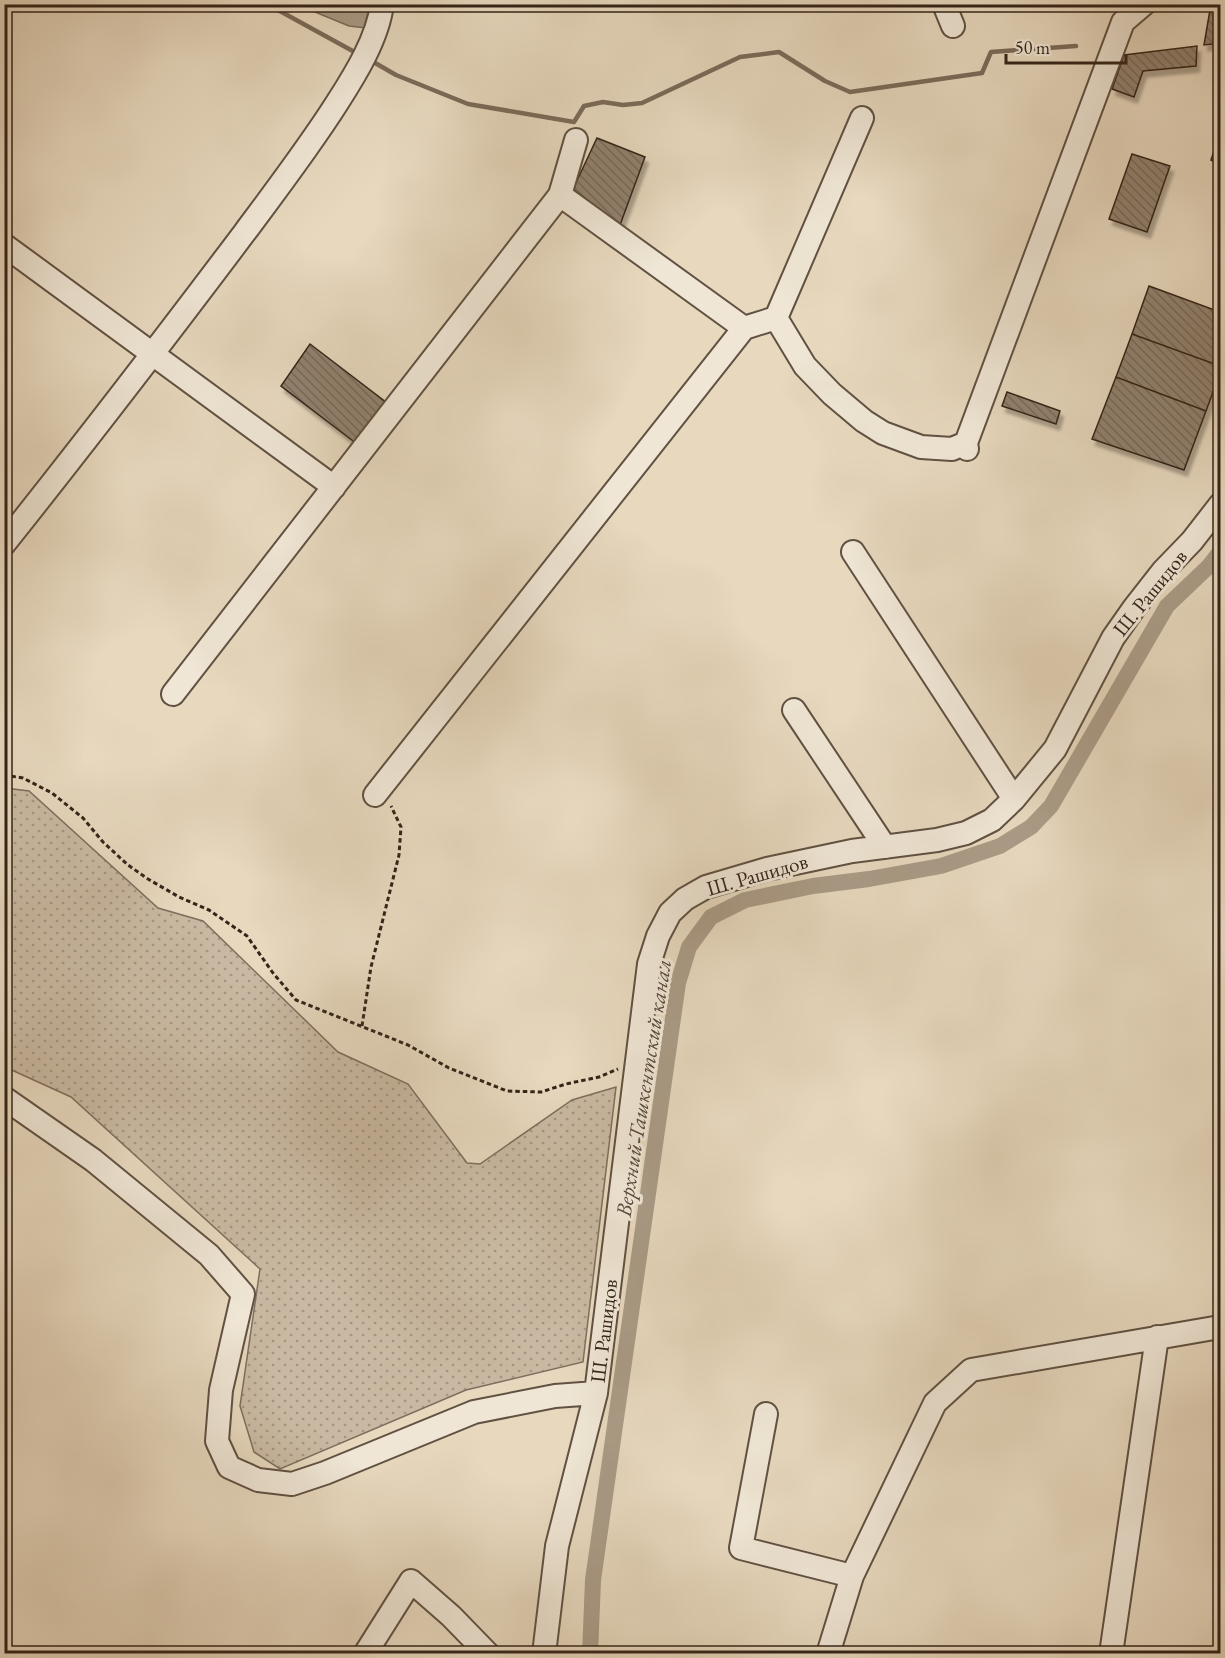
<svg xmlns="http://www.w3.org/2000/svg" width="1225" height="1658" font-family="'EB Garamond',serif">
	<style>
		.grass { fill: url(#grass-dots); stroke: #7e6e5e; stroke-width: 1.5 }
		.water { fill: #aa9b86; stroke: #7b6b5a; stroke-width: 1.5 }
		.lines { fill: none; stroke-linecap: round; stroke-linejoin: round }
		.stream { stroke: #7b6b5a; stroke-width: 4.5 }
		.canal { stroke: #aa9b86; stroke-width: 16 }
		.building { fill: url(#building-back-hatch); stroke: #342419; stroke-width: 1.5; filter: url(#shadow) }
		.minor-casing { stroke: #615142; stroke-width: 26 }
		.path { stroke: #342419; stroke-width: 3; stroke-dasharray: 4.5 3; stroke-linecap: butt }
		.minor { stroke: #efe6d5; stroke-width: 22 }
		.labels { text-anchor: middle; stroke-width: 6; stroke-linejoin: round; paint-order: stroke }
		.street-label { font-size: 21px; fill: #342419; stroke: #efe6d5 }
		.water-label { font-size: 22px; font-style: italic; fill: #57483a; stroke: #efe6d5 }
	</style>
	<defs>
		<pattern id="grass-dots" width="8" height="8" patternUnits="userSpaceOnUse" patternTransform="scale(1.5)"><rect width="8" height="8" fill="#c9b9a2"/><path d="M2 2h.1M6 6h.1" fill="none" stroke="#a49683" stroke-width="1.8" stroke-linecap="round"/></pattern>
		<pattern id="building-back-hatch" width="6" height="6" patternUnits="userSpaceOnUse" patternTransform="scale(1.5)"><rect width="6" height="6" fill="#91826f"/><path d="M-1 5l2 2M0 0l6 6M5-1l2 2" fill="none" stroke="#776a5a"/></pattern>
		<filter id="shadow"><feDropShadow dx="3.5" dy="6" stdDeviation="1.5" flood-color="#0004"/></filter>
	</defs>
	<rect width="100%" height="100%" fill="#e7d8be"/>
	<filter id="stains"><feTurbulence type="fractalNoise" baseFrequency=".00333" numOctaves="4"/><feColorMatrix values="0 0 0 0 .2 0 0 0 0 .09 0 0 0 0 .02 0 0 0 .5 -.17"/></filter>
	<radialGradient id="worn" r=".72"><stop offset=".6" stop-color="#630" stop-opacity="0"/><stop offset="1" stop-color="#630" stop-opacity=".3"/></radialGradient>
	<!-- grass -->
	<path class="grass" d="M5 788 29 791 158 908 203 921 338 1052 408 1084 467 1163 480 1164 572 1100 616 1087 583 1362 466 1390 280 1469 254 1452 240 1406 260 1269 71 1097 5 1067Z"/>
	<!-- water -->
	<path class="water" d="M298 5H376L366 28 349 26Z"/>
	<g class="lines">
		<!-- stream -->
		<path class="stream" d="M267 4 360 55
			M370 60 396 75 468 104 574 122 584 106 603 102 623 105 642 103 740 57 779 52 825 81 850 92 982 73 991 52 1076 46"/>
		<!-- canal -->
		<path class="canal" d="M590 1654 593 1580 678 983 689 947 711 917 745 900 813 886 869 879 941 866 1000 846 1031 827 1051 806 1167 606 1209 566 1220 552"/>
	</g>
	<!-- building -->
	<path class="building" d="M1211 4H1220V43L1204 45Z
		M1197 46 1196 66 1143 71 1134 97 1112 89 1124 55Z
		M597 138 645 157 620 225 573 189Z
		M1216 145 1220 147V164L1211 160Z
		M1132 154 1170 166 1147 232 1109 219Z
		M1149 286 1220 312V366L1132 334Z
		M1132 334 1220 366V373L1206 411 1116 377Z
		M310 344 387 403 357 444 281 386Z
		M1116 377 1206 411 1184 470 1092 439Z
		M1007 392 1060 411 1056 424 1002 406Z"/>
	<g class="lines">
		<!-- minor casing -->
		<g class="minor-casing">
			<path id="minor" d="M944 4 953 26
				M560 195 744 328 776 318 805 366 832 394 864 421 883 433 921 447 952 449 966 443 967 449
				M4 245 334 487
				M776 318 862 118
				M966 443 1123 22 1144 4
				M4 544C86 441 166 337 245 232 277 189 309 147 337 103 355 75 378 38 382 4
				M853 552 1014 799
				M173 694 560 195 576 140
				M794 710 885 847
				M375 795 744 328
				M4 1098 93 1160 209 1255 243 1294 221 1390 217 1441 229 1467 258 1480 292 1484 325 1473 474 1412 555 1396 596 1393
				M766 1414 741 1548 852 1576
				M365 1654 411 1581 451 1616 488 1654
				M544 1654 557 1546 596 1393 649 964 658 936 670 913 685 899 706 887 767 869 852 851 937 840 966 833 992 820 1014 799 1055 749 1113 638 1134 608 1163 571 1192 541 1220 505
				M828 1654 852 1576 935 1403 971 1370 1220 1327
				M1111 1654 1157 1337"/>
		</g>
		<!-- path -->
		<path class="path" d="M4 775 23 778 52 793 83 818 103 842 128 865 148 879 179 897 209 910 247 936 273 973 296 1000 408 1045 449 1068 507 1091 541 1092 566 1084 599 1077 618 1069
			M362 1026 371 967 399 855 401 827 391 806"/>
		<!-- minor -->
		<use href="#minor" class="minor"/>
	</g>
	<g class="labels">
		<!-- street labels -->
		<g class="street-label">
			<text transform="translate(1150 593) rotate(-51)" y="7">Ш. Рашидов</text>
			<text transform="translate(757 875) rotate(-16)" y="7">Ш. Рашидов</text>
			<text transform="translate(604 1331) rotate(-83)" y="7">Ш. Рашидов</text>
		</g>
		<!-- water labels -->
		<g class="water-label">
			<text transform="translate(643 1088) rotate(-81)" y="8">Верхний Ташкентский канал</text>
		</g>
	</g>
	<!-- margin -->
	<rect width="1225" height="1658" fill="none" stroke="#e7d8be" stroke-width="24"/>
	<rect x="6" y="6" width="1213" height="1646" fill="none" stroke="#342419" stroke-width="3"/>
	<rect x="12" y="12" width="1201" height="1634" fill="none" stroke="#342419" stroke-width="1.5"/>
	<!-- scale -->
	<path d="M1006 54v9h120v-9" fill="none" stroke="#342419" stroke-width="3"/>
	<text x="1015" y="54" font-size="18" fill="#342419" stroke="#efe6d5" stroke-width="4.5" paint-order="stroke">50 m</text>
	<rect width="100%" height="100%" filter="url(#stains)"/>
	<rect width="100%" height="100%" fill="url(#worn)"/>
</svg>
